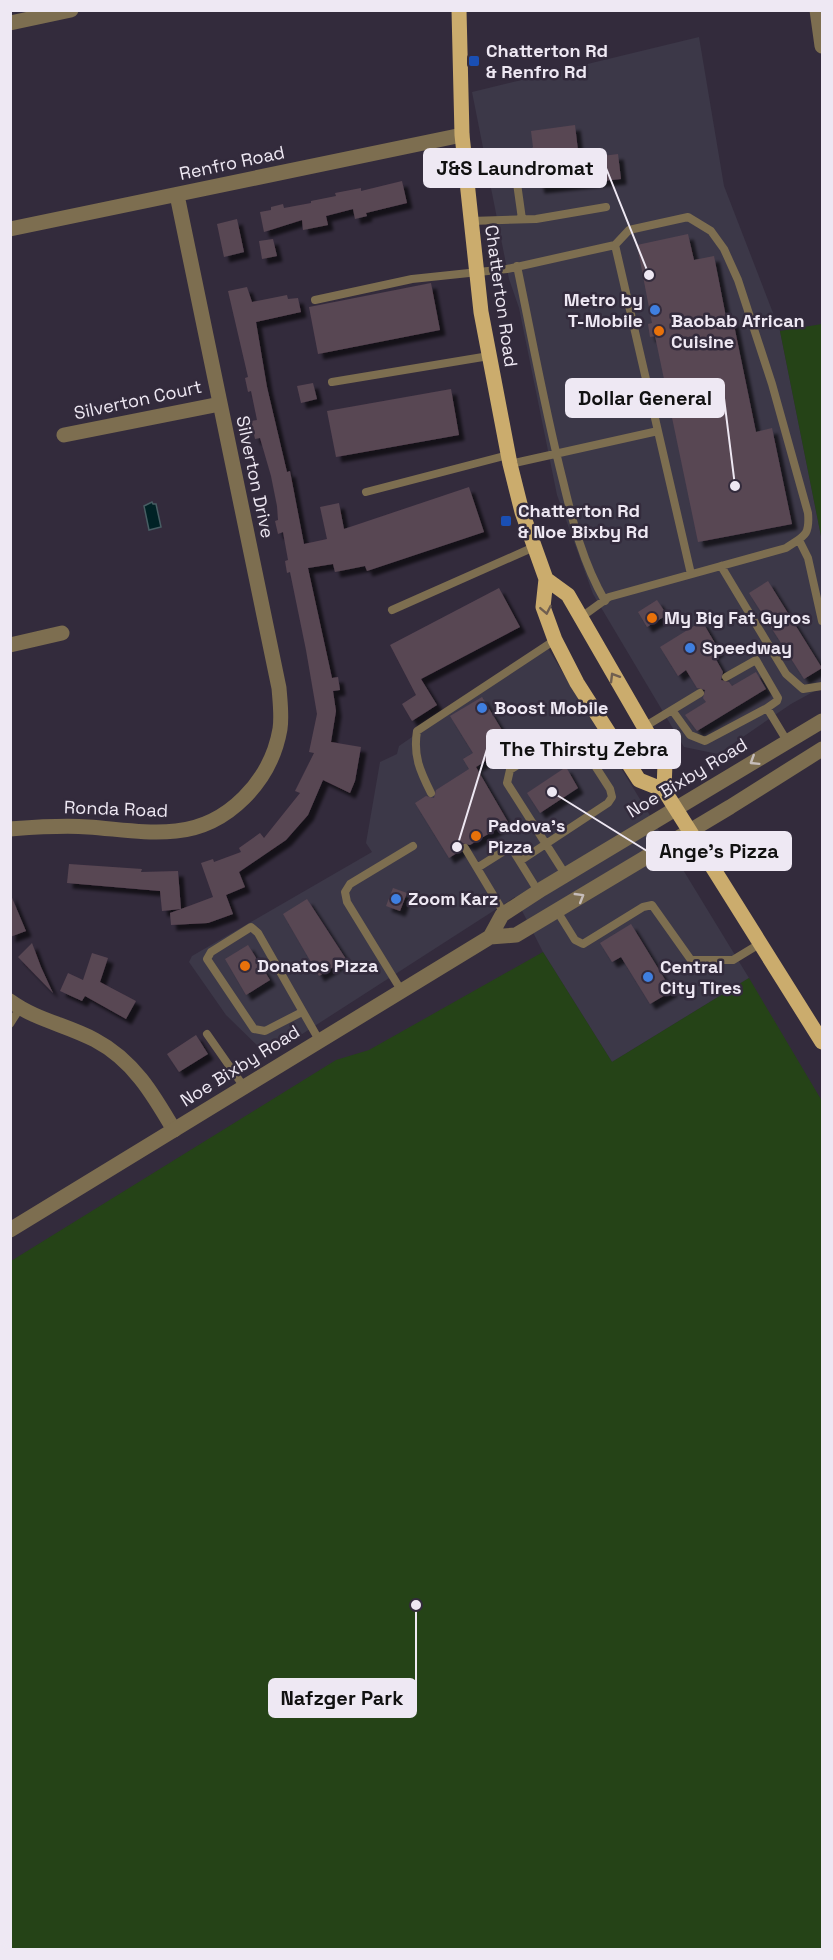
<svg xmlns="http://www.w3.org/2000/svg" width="833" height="1960" font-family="'Space Grotesk',sans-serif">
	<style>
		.commercial { fill: #3c3848 }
		.green { fill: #254317 }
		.water { fill: #002225; stroke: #475d63; stroke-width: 1.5 }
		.building { fill: #594653; filter: url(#shadow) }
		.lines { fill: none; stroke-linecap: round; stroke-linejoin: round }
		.service { stroke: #7d6e50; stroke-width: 8 }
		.minor { stroke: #7d6e50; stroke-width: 15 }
		.tertiary { stroke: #7d6e50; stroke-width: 15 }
		.primary { stroke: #cbac6d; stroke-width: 15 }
		.oneway { stroke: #705f50 }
		.oneway2 { stroke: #c6bdba }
		.transit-dot { fill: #1a4fb4; stroke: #332b3c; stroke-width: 2 }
		.shop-dot { fill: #3f7fe0; stroke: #332b3c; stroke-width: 2 }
		.food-dot { fill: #e8710a; stroke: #332b3c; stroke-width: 2 }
		.labels { text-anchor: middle; stroke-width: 5; stroke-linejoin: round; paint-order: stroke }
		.poi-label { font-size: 18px; font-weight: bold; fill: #eee8f3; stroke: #332b3c; text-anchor: start }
		.street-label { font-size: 18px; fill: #eee8f3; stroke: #332b3c }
		.leader { fill: none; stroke: #eee8f3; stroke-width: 2 }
		.callout-dot { fill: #eee8f3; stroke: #332b3c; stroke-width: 2 }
		.callout { fill: #eee8f3; stroke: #eee8f3; stroke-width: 2 }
		.callout-label { font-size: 20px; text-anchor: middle; font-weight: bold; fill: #111 }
	</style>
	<defs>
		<filter id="shadow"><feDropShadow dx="5.5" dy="5.5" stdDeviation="1.5" flood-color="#0009"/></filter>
	</defs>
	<rect width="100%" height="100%" fill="#332b3c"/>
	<!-- commercial -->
	<path class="commercial" d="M699 37 724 186 780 331 822 541V687L791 704 718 754 684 747 593 594 557 495 519 308 509 279 472 92Z
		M546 645 749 978 612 1062 543 952 515 897 268 1056 226 1015 189 962 192 956 372 852 366 843 380 762 397 754 399 746Z"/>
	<!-- green -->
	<path class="green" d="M822 324V541L780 331Z
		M543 952 612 1062 749 978 822 1101V1949H11V1261L336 1060 369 1050Z"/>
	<!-- water -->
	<path class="water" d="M152 502 153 504H156L161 527 149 530 144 506Z"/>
	<!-- building -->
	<path class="building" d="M575 125 579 159 618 154 621 179 539 188 536 170 523 160 533 147 531 131Z
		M402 181 407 203 366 213 367 216 355 219 353 209 326 216 328 225 303 230 302 220 264 232 260 212 271 210V207L283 204 284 208 311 203V201L336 196 335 193 361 188V191Z
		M237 219 244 252 224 257 217 224Z
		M688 234 694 260 714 256 727 322 733 320 756 432 772 428 792 524 698 542 655 336 650 337 648 324 652 323 637 245Z
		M273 239 277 256 262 259 259 241Z
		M431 283 440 330 318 354 309 307Z
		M247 287 252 302 287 295 288 299 298 298 301 312 256 322 267 387 287 472 290 471 304 544 327 539 320 507 339 503 344 529 469 487 484 532 367 571 365 566 335 572 333 564 308 568 332 678 338 677 340 690 333 691 336 711 331 742 361 747 355 781 350 793 323 780 308 815 286 840 239 872 245 887 226 895 233 914 208 923 171 925 170 913 181 909 162 911 160 891 67 883 69 864 142 869 141 872 178 871 181 909 213 897 201 863 213 859 214 862 241 852 239 848 260 833 264 838 300 793 295 791 314 753 309 752 317 714 306 650 290 572 287 573 285 561 288 560 283 532 278 534 275 521 278 520 277 506 271 476 260 438 255 439 251 421 257 420 251 391 248 392 245 378 248 377 228 291Z
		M313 383 317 399 301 403 297 386Z
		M451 389 459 435 336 457 327 411Z
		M768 581 822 668 804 679 749 593Z
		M499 588 520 627 421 679 437 705 412 721 402 704 416 695 390 645Z
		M657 600 667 615 647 627 638 612Z
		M702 621 719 650 713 654 723 672 721 680 729 682 732 686 756 672 766 689 697 731 685 715 706 702 703 698 705 690 697 688 686 670 678 676 660 647Z
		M482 697 511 745 476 767 508 822 470 845 461 843 460 851 449 858 415 803 426 796 434 798 436 790 469 769 463 759 473 753 450 716Z
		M566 767 578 788 540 813 527 793Z
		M393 888 407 893 400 911 386 906Z
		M10 893 26 931 10 937Z
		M307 899 346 959 319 976 283 914Z
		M631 924 672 991 650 1004 621 957 612 962 600 943Z
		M32 943 41 967 53 993 18 957Z
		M248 945 270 980 246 995 225 959Z
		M92 953 108 958 100 982 136 1001 126 1019 85 996 82 1001 60 991 68 973 83 980Z
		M196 1035 208 1054 179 1072 167 1054Z"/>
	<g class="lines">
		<!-- service -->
		<path class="service" d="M515 169 522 219
			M470 221 536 219 606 207
			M615 245 691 574
			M517 266C532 338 545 410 563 481 573 523 583 563 605 601
			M315 300 412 279 507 269 615 245 629 230 688 217 711 231 724 249 738 280 772 384 808 513C810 536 804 536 786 548L609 597 580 618
			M332 382 489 356
			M510 464 658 431
			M366 492 508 455
			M799 540 808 558 822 621
			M721 566 786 674 803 689 822 686
			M392 610 534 547
			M726 677 756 660 778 698 777 701 767 708
			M672 710 700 693
			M644 727 672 710 690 735 705 741 767 708 787 741
			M431 793C420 771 413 756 417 731L555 640
			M465 848 477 868
			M520 861 608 803 612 797 610 789 581 744
			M565 874 507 783 510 770 568 733 581 744 606 729
			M557 911 575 940 583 944 643 907 652 905 691 960H733L761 943
			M504 913 477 868 504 851 512 849 538 891
			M401 990 347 902 345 892 350 884 413 846
			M302 1012 265 1031 254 1029 207 959 211 952 251 927 258 933 319 1040
			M10 1024 20 1008
			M207 1034 244 1087"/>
		<!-- minor -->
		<path class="minor" d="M817 10 822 46
			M10 23 71 10
			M10 229 462 135
			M64 435 220 404
			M10 645 62 633
			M10 829C37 827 62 825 88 827 118 829 146 834 176 831 228 826 271 781 280 729 282 716 280 701 279 688L177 195
			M10 1001C36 1020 67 1025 95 1040 133 1060 153 1094 174 1130"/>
		<!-- tertiary -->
		<path class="tertiary" d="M490 937 502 915 542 889 822 721
			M10 1230 490 937 516 935 730 807 822 749"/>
		<!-- primary -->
		<path class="primary" d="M459 10 462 135 481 312 510 464 522 512 546 579 543 607 555 640 577 683 639 780 664 790 822 1042
			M546 579 568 595 665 763 664 790"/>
	</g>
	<!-- one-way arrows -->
	<defs><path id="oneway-chevron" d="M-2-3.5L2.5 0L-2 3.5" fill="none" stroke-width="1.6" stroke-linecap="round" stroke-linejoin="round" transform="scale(1.5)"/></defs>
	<g class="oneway">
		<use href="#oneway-chevron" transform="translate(546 610) rotate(79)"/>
		<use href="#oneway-chevron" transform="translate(614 677) rotate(-121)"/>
	</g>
	<g class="oneway2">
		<use href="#oneway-chevron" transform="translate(754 761) rotate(148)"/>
		<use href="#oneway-chevron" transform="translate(580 897) rotate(-31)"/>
	</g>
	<!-- markers -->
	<g class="transit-dot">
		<rect x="468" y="55" width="12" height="12" rx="3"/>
		<rect x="500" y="515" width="12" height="12" rx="3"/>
	</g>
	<g class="shop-dot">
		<circle cx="655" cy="310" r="6"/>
		<circle cx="690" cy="648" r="6"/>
		<circle cx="482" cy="708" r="6"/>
		<circle cx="396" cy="899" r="6"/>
		<circle cx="648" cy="977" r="6"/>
	</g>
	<g class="food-dot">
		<circle cx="659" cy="331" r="6"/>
		<circle cx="652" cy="618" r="6"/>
		<circle cx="476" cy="836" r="6"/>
		<circle cx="245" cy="966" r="6"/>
	</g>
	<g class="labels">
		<!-- poi labels -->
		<g class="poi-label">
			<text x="486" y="57">Chatterton Rd<tspan x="486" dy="21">&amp; Renfro Rd</tspan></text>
			<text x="643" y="306" text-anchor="end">Metro by<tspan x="643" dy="21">T-Mobile</tspan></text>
			<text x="671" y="327">Baobab African<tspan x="671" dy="21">Cuisine</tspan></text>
			<text x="518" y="517">Chatterton Rd<tspan x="518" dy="21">&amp; Noe Bixby Rd</tspan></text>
			<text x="664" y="624">My Big Fat Gyros</text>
			<text x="702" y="654">Speedway</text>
			<text x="494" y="714">Boost Mobile</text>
			<text x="488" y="832">Padova's<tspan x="488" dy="21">Pizza</tspan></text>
			<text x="408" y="905">Zoom Karz</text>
			<text x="257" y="972">Donatos Pizza</text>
			<text x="660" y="973">Central<tspan x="660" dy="21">City Tires</tspan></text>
		</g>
		<!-- street labels -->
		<g class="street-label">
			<text transform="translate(232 163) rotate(-12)" y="6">Renfro Road</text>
			<text transform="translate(501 296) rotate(82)" y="6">Chatterton Road</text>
			<text transform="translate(138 400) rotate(-12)" y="6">Silverton Court</text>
			<text transform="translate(255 477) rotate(78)" y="6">Silverton Drive</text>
			<text transform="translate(687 778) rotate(-31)" y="6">Noe Bixby Road</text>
			<text transform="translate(116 809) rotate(2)" y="6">Ronda Road</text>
			<text transform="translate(240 1066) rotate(-32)" y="6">Noe Bixby Road</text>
		</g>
	</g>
	<!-- callouts -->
	<path class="leader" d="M649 275L606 168M735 486L724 398M457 847L487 749M552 792L647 851M416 1605L416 1698"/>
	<g class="callout-dot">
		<circle cx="649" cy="275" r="6"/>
		<circle cx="735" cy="486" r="6"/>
		<circle cx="457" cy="847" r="6"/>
		<circle cx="552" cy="792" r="6"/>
		<circle cx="416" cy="1605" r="6"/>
	</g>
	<g class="callout">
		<rect x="424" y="149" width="182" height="38" rx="6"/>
		<rect x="566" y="379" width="158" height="38" rx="6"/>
		<rect x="487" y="730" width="193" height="38" rx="6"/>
		<rect x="647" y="832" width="144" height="38" rx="6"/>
		<rect x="269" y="1679" width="147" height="38" rx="6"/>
	</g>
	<g class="callout-label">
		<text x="515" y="175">J&amp;S Laundromat</text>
		<text x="645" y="405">Dollar General</text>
		<text x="584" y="756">The Thirsty Zebra</text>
		<text x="719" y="858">Ange's Pizza</text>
		<text x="342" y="1705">Nafzger Park</text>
	</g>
	<!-- border -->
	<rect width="833" height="1960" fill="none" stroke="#eee8f3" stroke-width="24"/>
</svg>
